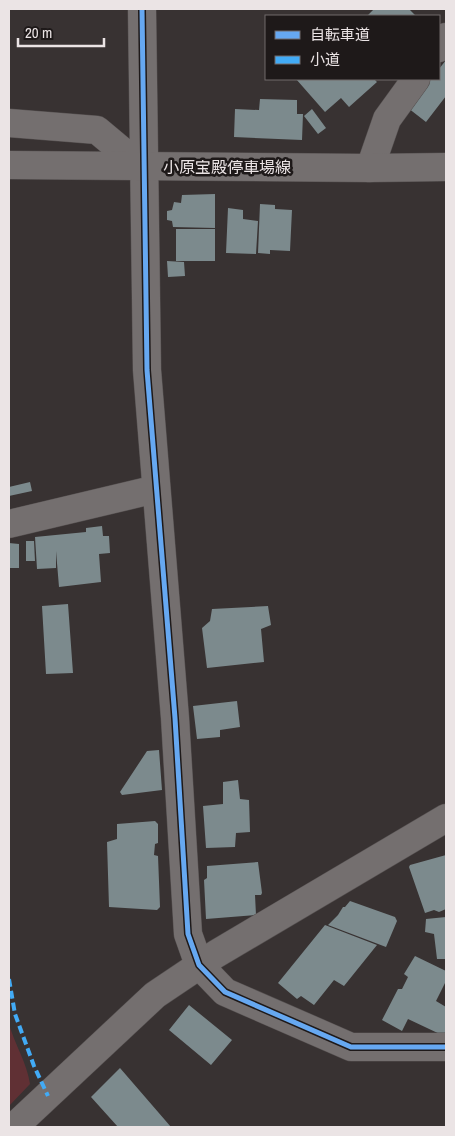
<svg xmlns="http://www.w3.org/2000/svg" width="455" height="1136" font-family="'Archivo Narrow','Noto Sans JP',sans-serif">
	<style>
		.green { fill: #603034 }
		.building { fill: #7c8a8d }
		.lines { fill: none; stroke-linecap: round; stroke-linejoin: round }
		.street-casing { stroke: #544f4f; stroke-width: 29 }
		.secondary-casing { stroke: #544f4f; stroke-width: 29 }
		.street { stroke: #746f6f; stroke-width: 28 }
		.secondary { stroke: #746f6f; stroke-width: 28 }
		.quiet { stroke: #42abf6; stroke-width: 4; stroke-dasharray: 8 4; stroke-linecap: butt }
		.cycleway-casing { stroke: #1e1919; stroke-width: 8 }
		.cycleway { stroke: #66a8f1; stroke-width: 5 }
		.labels { text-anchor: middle; stroke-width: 5; stroke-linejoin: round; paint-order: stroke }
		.street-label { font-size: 16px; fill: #ebe4e5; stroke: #1e1919 }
	</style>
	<rect width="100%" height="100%" fill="#383232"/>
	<!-- green -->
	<path class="green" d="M9 1024C15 1045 27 1063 30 1084L9 1106Z"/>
	<!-- building -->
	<path class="building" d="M374 9H409L416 16H370L368 15Z
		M446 60V96L426 122 408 108 431 79H439V69Z
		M296 79H374L377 82 349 107 341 98 325 112Z
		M260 99 297 100V114H303L302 140 234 137 235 109 259 110Z
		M312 109 326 128 318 134 304 116Z
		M215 194V228L173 227 172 221 167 220V211L172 210 174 202 181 203 182 195Z
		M260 204 275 205V209L292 210 290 251 270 250V254L258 253Z
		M228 208 243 210V219L258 221 256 254 226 253Z
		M176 229H215V261H176Z
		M167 261 184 262 185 276 168 277Z
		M30 482 32 491 9 496V487Z
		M102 526 103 536H109L110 553 99 554 101 582 59 587 56 551V568L37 569 35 537 86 532V528Z
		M26 541H34L35 561H26Z
		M9 543 19 544V568H9Z
		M68 604 73 673 46 674 42 606Z
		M268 606 271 625 261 629 264 662 207 668 202 628 210 621 212 609Z
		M237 701 240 727 220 730V737L197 739 193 706Z
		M159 750 162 790 122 795 120 792 147 751Z
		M238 780 240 799 249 800 250 832 236 833 235 847 206 848 203 806 223 804V782Z
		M155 821 158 824V843L155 844 154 855 158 856 160 907 157 910 109 907 107 842 117 839V824Z
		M446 855V909L439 912 434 910 425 913 409 867 410 865Z
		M258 862 262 893 261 895H255L256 915 206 919 204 880 207 878V866Z
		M350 901 395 917 397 921 386 947 328 925 338 915 343 907H345Z
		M446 917V959H437L434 934 425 932 426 919Z
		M325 925 377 945 344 986 334 980 314 1005 301 996 297 999 278 983Z
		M415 956 446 971V981L436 1001 446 1007V1033L444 1036 408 1019 402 1031 382 1020 398 989H402L408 977 404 974Z
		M189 1005 232 1040 211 1065 169 1030Z
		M120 1068 171 1127H118L91 1097Z"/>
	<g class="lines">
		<!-- street casing -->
		<g class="street-casing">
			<path id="street" d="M142 9 147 370 175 718 188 934 199 965 225 992 351 1047H446
				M439 48 446 37
				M9 123 97 130 140 166
				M370 168 387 119 416 79
				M9 524 156 489
				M14 1127 155 995 216 954 446 818"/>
		</g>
		<!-- secondary casing -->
		<g class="secondary-casing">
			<path id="secondary" d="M9 165 370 168 446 167"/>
		</g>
		<!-- street -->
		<use href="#street" class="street"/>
		<!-- secondary -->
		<use href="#secondary" class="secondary"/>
		<!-- quiet -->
		<path class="quiet" d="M9 979 15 1014 34 1066 48 1096"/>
		<!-- cycleway casing -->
		<g class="cycleway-casing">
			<path id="cycleway" d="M142 9 147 370 175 718 188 934 199 965 225 992 351 1047H446"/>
		</g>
		<!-- cycleway -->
		<use href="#cycleway" class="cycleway"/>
	</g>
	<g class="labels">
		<!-- street labels -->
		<g class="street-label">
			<text x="227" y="173">小原宝殿停車場線</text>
		</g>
	</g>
	<!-- border -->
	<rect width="455" height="1136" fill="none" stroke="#ebe4e5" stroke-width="20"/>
	<!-- legend -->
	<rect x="265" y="15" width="175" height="65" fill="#1e1919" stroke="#706a6b"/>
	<rect x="275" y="31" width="25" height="8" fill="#66a8f1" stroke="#706a6b"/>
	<text x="310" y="40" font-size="15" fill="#ebe4e5">自転車道</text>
	<rect x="275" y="56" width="25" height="8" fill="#42abf6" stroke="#706a6b"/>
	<text x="310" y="65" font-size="15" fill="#ebe4e5">小道</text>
	<!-- scale -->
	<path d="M18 38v8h86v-8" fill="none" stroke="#ebe4e5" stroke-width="2.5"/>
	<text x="25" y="38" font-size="15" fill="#ebe4e5" stroke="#1e1919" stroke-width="4" paint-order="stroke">20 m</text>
</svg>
